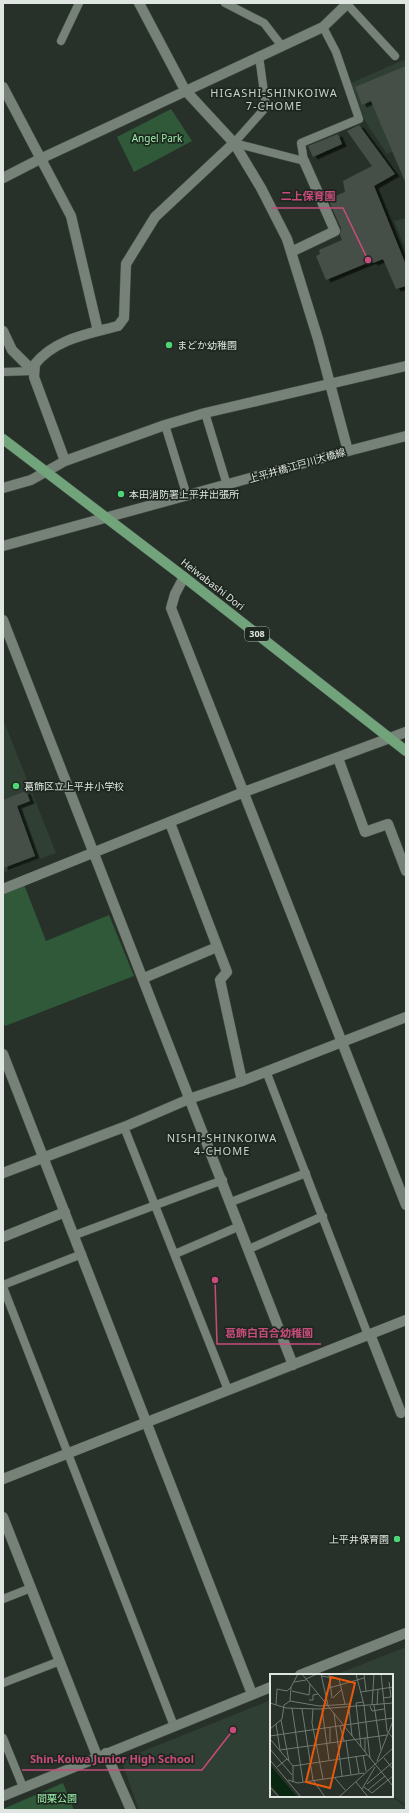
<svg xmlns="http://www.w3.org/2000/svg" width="409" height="1813" font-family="'Noto Sans','Noto Sans JP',sans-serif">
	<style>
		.built { fill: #303f33 }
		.green { fill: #2f5938 }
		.building { fill: #455047; filter: url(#shadow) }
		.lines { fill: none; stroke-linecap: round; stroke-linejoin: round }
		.service-casing { stroke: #464e48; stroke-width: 9 }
		.minor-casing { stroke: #464e48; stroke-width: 11 }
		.tertiary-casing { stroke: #464e48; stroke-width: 11 }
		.primary-casing { stroke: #464e48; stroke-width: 11 }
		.service { stroke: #768177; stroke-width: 8 }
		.minor { stroke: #768177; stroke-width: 10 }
		.tertiary { stroke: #768177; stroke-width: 10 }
		.primary { stroke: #71a47b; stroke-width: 10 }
		.poi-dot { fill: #4ed676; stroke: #1e271f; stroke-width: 1.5 }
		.labels { text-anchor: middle; stroke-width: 3.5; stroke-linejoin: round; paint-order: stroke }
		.shield { fill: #1e271f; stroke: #a5aca6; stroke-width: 1 }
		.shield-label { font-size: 9px; font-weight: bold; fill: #dfe5e0 }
		.park-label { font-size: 10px; fill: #9cefac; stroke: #1e271f }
		.poi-label { font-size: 10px; fill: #dfe5e0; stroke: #1e271f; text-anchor: start }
		.street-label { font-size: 10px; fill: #dfe5e0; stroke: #1e271f }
		.neighbourhood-label { font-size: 11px; letter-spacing: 1px; fill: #c7d3c9; stroke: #1e271f }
		.inset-road { fill: none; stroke: #717972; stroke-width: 1 }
		.view { fill: #e8590c; fill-opacity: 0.15; stroke: #e8590c; stroke-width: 2 }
		.inset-edge { fill: none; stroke: #dfe5e0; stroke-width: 2 }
		.leader { fill: none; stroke: #c94b7c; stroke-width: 1.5 }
		.callout-dot { fill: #c94b7c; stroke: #1e271f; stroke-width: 1.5 }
		.callout-label { font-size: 11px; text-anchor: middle; font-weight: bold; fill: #c94b7c; stroke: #1e271f; stroke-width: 3.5; stroke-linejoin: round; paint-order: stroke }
	</style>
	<defs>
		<filter id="shadow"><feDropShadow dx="4.5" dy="2.5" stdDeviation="0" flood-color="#0009"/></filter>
	</defs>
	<rect width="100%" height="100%" fill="#273129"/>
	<!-- built -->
	<path class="built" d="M406 59V160L400 148 387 154 365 121 351 83Z
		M406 218V249L394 221Z
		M3 719 56 853 3 873Z
		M406 1647V1805L392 1795V1675H335Z
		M271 1700V1796H391L406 1807V1810H139L121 1760Z"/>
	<!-- green -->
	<path class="green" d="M171 109 192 141 134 172 117 137Z
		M23 882 46 941 109 915 134 976 5 1026 3 1021V890Z
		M63 1783 74 1810H3V1809Z"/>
	<!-- building -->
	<path class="building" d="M406 66V184L371 101 362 105 355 87Z
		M359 125 395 174 374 186 406 265V286L396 289 383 259 373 263 372 261 326 280 316 256 320 254 319 250 342 240 340 235 341 228 328 199 345 192 343 181 372 166 347 131Z
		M338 134 342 144 313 157 308 146Z
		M26 791 30 801 17 806 35 856 3 868V800Z"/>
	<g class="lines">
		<!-- service casing -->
		<g class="service-casing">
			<path id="service" d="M225 3 264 23 281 45
				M347 4 395 56
				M61 41 79 3
				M259 56 266 107 234 143 304 161 301 143 359 119 336 52 323 27
				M3 372 33 371
				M205 413 227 485
				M165 425 187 496
				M266 1071 368 1335
				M124 1127 228 1390
				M231 1202 306 1173
				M75 1235 223 1180
				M249 1249 323 1216
				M175 1254 240 1226
				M3 1285 82 1254
				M3 1287 174 1726
				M3 1599 31 1588
				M3 1683 60 1661
				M3 1738 23 1787"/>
		</g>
		<!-- minor casing -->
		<g class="minor-casing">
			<path id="minor" d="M139 3 185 90 234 143 261 188 287 239 318 339 348 451
				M3 87 71 216 98 331
				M3 178 40 159 323 27 348 3
				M291 252 335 231 304 161
				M3 331 12 350 33 371
				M65 461 34 377 35 364C55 339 88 334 118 326L124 318 126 264 155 217 234 143
				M3 488 31 480 65 461 165 425 205 413 406 366
				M184 577 175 594 171 608 406 1205
				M3 620C100 868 197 1116 293 1365
				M338 758 365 832 388 824 406 871
				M170 823 227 972 220 980 242 1081
				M3 889 244 792 406 732
				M144 978 217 947
				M3 1237 65 1212
				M370 1334 401 1413
				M3 1479 406 1320
				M3 1517 97 1756
				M106 1753 131 1810"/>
		</g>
		<!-- tertiary casing -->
		<g class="tertiary-casing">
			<path id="tertiary" d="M3 546 348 451 406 436
				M3 1054 252 1694
				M3 1173 124 1127 189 1099 242 1081 406 1017
				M300 1675 406 1633
				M3 1796 271 1687"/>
		</g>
		<!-- primary casing -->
		<g class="primary-casing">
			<path id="primary" d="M3 439 184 577 406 751"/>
		</g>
		<!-- service -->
		<use href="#service" class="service"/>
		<!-- minor -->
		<use href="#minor" class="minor"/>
		<!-- tertiary -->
		<use href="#tertiary" class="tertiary"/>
		<!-- primary -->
		<use href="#primary" class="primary"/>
	</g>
	<!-- markers -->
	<g class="poi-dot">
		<circle cx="169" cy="345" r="4"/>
		<circle cx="121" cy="494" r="4"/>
		<circle cx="16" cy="786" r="4"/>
		<circle cx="397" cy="1539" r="4"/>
	</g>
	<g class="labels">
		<!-- shield labels -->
		<rect class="shield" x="245" y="627" width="24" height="14" rx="3"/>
		<g class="shield-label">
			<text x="257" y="637">308</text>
		</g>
		<!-- park labels -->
		<g class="park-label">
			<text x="157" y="142">Angel Park</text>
			<text x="57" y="1802">間栗公園</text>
		</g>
		<!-- poi labels -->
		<g class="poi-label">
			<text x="177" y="349">まどか幼稚園</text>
			<text x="129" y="498">本田消防署上平井出張所</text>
			<text x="24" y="790">葛飾区立上平井小学校</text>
			<text x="389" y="1543" text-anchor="end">上平井保育園</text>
		</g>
		<!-- street labels -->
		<g class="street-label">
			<text transform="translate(297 465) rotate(-16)" y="4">上平井橋江戸川大橋線</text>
			<text transform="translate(213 584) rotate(38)" y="4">Heiwabashi Dori</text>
		</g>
		<!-- neighbourhood labels -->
		<g class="neighbourhood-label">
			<text x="274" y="97">HIGASHI-SHINKOIWA<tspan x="274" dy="13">7-CHOME</tspan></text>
			<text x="222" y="1142">NISHI-SHINKOIWA<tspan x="222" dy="13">4-CHOME</tspan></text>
		</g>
	</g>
	<!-- overview -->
	<g transform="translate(270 1674)">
		<rect width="123" height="123" fill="#273129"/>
		<path d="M0 91 27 123H11L0 110Z" fill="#082610"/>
		<path class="inset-road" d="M32 0 122 111M51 0 58 31M59 0 62 24M86 0 94 31 100 84M94 0 96 17M111 0 117 57 123 64M51 2 69 5 75 30M36 5 47 0M24 8 36 6M22 17 39 21 40 10M57 18 59 14 94 4M91 18 123 13M63 24 72 15M113 24 121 23 119 8M39 26H43V21L48 20M20 27 21 13 28 0M0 29 16 34 49 35 123 29M6 31 7 15 17 17 21 13M102 31 104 0M104 31 111 76M107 31 108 15M100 32 102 37 114 35M22 34 33 108M79 34 82 62M32 35 43 106M43 35 42 49 53 105M52 35 59 86M64 39 72 102M11 46 19 87M6 50 10 76 117 61M70 52 74 67M60 53V69M0 55 12 45 14 31 20 27 49 32 80 30V34M0 62 123 44M95 64V78M0 65 23 92M76 67 81 101M91 73 86 29 93 28M0 75 22 101M93 81 96 97M86 82 89 99M114 84 123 95M0 86 31 123M107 87 123 47M23 92 97 81M7 93 17 85M64 103 75 116M18 106 28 109 94 99M43 106 55 123M23 108V92M86 108 98 123M97 110 123 88M0 113 9 123M94 113 102 119 123 102M92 115 105 93M98 116 115 102M69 123 123 74"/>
		<path class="view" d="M61 3 85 9 60 114 36 108Z"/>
		<rect width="123" height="123" class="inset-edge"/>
	</g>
	<!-- callouts -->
	<path class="leader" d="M368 260L343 208H272M215 1280L217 1344H321M233 1730L202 1770H22"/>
	<g class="callout-dot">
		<circle cx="368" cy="260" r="4"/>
		<circle cx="215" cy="1280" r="4"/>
		<circle cx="233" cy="1730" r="4"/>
	</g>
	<g class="callout-label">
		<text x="308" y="200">二上保育園</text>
		<text x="269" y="1337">葛飾白百合幼稚園</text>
		<text x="112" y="1763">Shin-Koiwa Junior High School</text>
	</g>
	<!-- border -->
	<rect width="409" height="1813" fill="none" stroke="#dfe5e0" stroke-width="8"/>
</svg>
